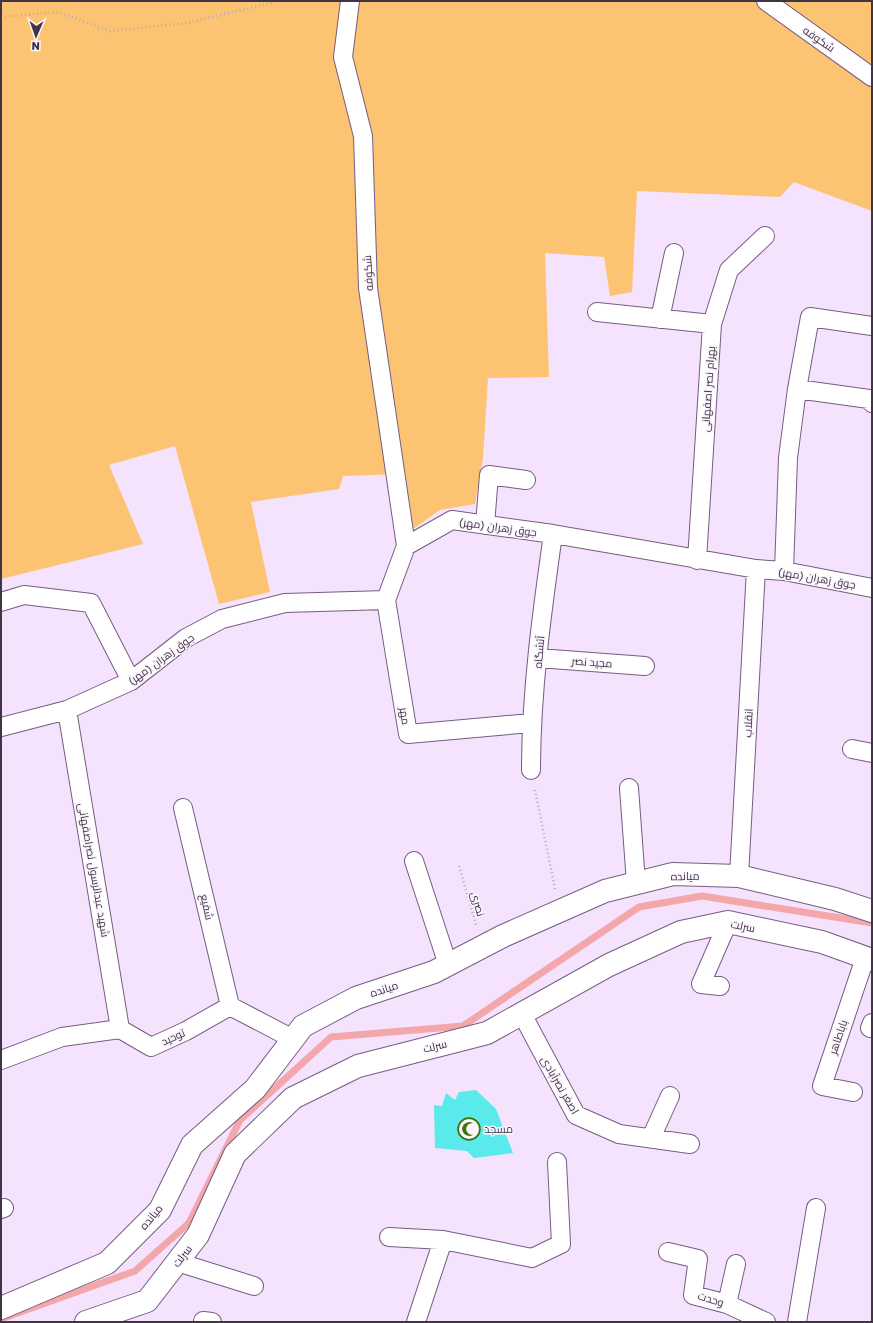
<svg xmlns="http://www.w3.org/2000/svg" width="873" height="1323" font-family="'Golos Text',Cairo,sans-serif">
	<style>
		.green { fill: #fcc472 }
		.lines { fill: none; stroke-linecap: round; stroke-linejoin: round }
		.stream { stroke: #f4a7ab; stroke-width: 7 }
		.building { fill: #5aeaeb }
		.minor-casing { stroke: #775c83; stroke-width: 20 }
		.tertiary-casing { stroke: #775c83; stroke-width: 24 }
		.path { stroke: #b8a7bf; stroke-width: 2.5; stroke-dasharray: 1 3; stroke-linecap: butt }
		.minor { stroke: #fff; stroke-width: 18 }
		.tertiary { stroke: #fff; stroke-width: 22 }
		.labels { text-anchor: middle; stroke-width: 3; stroke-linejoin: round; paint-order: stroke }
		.street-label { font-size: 11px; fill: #403445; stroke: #fbf5fe }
		.poi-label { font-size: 11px; fill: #403445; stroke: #fbf5fe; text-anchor: start }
	</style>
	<rect width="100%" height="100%" fill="#f5e2fd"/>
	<!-- green -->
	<path class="green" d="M1 1H872V211L794 182 780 197 637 191 632 292 610 296 604 257 545 253 549 377 488 378 483 458 475 504 440 510 413 529 405 472 396 474 343 476 339 489 251 502 270 592 219 604 175 446 109 465 143 544 1 579Z"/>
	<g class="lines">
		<!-- stream -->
		<path class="stream" d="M1 1319 135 1271 189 1223 240 1120 331 1037 463 1026 639 907 702 896 872 923"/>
	</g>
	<!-- building -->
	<path class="building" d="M476 1090 496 1109 513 1153 474 1158 467 1151 435 1148 434 1105 442 1106 446 1093 455 1100 459 1092Z"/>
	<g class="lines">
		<!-- minor casing -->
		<g class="minor-casing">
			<path id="minor" d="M350 1 343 57 363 136 368 288 406 546
				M766 1 872 77
				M597 312 712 324
				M660 319 674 253
				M797 389 869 399 872 403
				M485 525 489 475 526 480
				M697 560 712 324 729 270 765 236
				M784 571 788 458 797 389 810 317 872 326
				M386 600 408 734 531 723
				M1 602 24 595 91 603 131 681
				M538 658 645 666
				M67 710 120 1029
				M1 727 67 710 131 681 186 638 222 619 285 603 386 600 406 546 452 520 553 534 756 569 784 571 872 588
				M852 749 872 753
				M531 770C531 691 542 612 553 534
				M629 788 636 883
				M183 808 230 1006
				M414 861 448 965
				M739 876 756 569
				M720 986 701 984 728 922
				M522 1014 576 1115 619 1134 690 1144
				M870 1028 872 1023
				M1 1060 62 1037 120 1029 151 1047 186 1031 230 1006 293 1039
				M853 1092 822 1086 865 958
				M651 1138 670 1096
				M1 1209 4 1208
				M389 1237 443 1240 532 1258 561 1244 557 1162
				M668 1252 698 1259 693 1295 727 1304 766 1322
				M177 1262 254 1286
				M727 1304 736 1264
				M203 1321 212 1322
				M416 1322 443 1240
				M797 1322 816 1208"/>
		</g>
		<!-- tertiary casing -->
		<g class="tertiary-casing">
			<path id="tertiary" d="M1 1308 107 1263 160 1210 192 1145 255 1089 303 1026 356 998 434 972 503 936 605 891 673 874 739 876 835 899 872 911
				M86 1322 147 1301 198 1235 235 1154 293 1098 358 1066 487 1033 609 965 681 932 728 922 822 942 872 960"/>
		</g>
		<!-- path -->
		<path class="path" d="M1 17 58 12 110 31 186 23 280 1
			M535 790 555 889
			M459 866 476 925"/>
		<!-- minor -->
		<use href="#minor" class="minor"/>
		<!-- tertiary -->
		<use href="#tertiary" class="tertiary"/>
	</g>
	<!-- icons -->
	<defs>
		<g id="mosque-ring" transform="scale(1.15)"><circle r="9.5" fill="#fbf5fe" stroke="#3a7508" stroke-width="1.5"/><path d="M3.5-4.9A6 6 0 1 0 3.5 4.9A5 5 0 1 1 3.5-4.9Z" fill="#3a7508"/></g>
	</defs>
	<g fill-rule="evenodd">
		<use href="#mosque-ring" x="469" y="1129"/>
	</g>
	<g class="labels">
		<!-- street labels -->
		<g class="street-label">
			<text transform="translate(819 39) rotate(35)" y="4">شکوفه</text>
			<text transform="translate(368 273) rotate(-93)" y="4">شکوفه</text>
			<text transform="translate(708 389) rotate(-86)" y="4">بهرام نصر اصفهانی</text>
			<text transform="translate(498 527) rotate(8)" y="4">جوق زهران (مهر)</text>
			<text transform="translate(817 578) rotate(10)" y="4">جوق زهران (مهر)</text>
			<text transform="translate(539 652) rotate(-85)" y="4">آتشگاه</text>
			<text transform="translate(161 659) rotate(-36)" y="4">جوق زهران (مهر)</text>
			<text transform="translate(592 662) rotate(4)" y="4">مجید نصر</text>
			<text transform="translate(405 716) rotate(81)" y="4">مهر</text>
			<text transform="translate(748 723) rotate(-87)" y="4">انقلاب</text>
			<text transform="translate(94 870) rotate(80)" y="4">شهید عبدالرسول نصراصفهانی</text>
			<text transform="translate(685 876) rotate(-1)" y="4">میانده</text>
			<text transform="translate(478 904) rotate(74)" y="4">نصری</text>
			<text transform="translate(207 907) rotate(77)" y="4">شفیع</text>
			<text transform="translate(743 926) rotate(11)" y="4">سرلت</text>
			<text transform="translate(384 989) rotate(-18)" y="4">میانده</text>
			<text transform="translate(173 1037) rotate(-25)" y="4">توحید</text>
			<text transform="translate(838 1037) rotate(-71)" y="4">باباطاهر</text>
			<text transform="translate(435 1046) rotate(-14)" y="4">سرلت</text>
			<text transform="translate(560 1085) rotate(60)" y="4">اصغر نصرآبادی</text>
			<text transform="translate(151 1217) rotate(-50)" y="4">میانده</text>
			<text transform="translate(182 1256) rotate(-53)" y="4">سرلت</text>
			<text transform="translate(711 1299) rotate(17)" y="4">وحدت</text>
		</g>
		<!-- poi labels -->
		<g class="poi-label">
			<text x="484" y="1133">مسجد</text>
		</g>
	</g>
	<!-- border -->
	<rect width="873" height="1323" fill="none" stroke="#403445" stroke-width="4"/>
	<!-- north arrow -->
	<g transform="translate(36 36) rotate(182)" stroke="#fbf5fe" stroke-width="3" paint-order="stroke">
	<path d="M0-3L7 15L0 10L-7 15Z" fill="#403445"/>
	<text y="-6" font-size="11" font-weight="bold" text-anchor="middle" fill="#403445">N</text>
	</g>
</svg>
